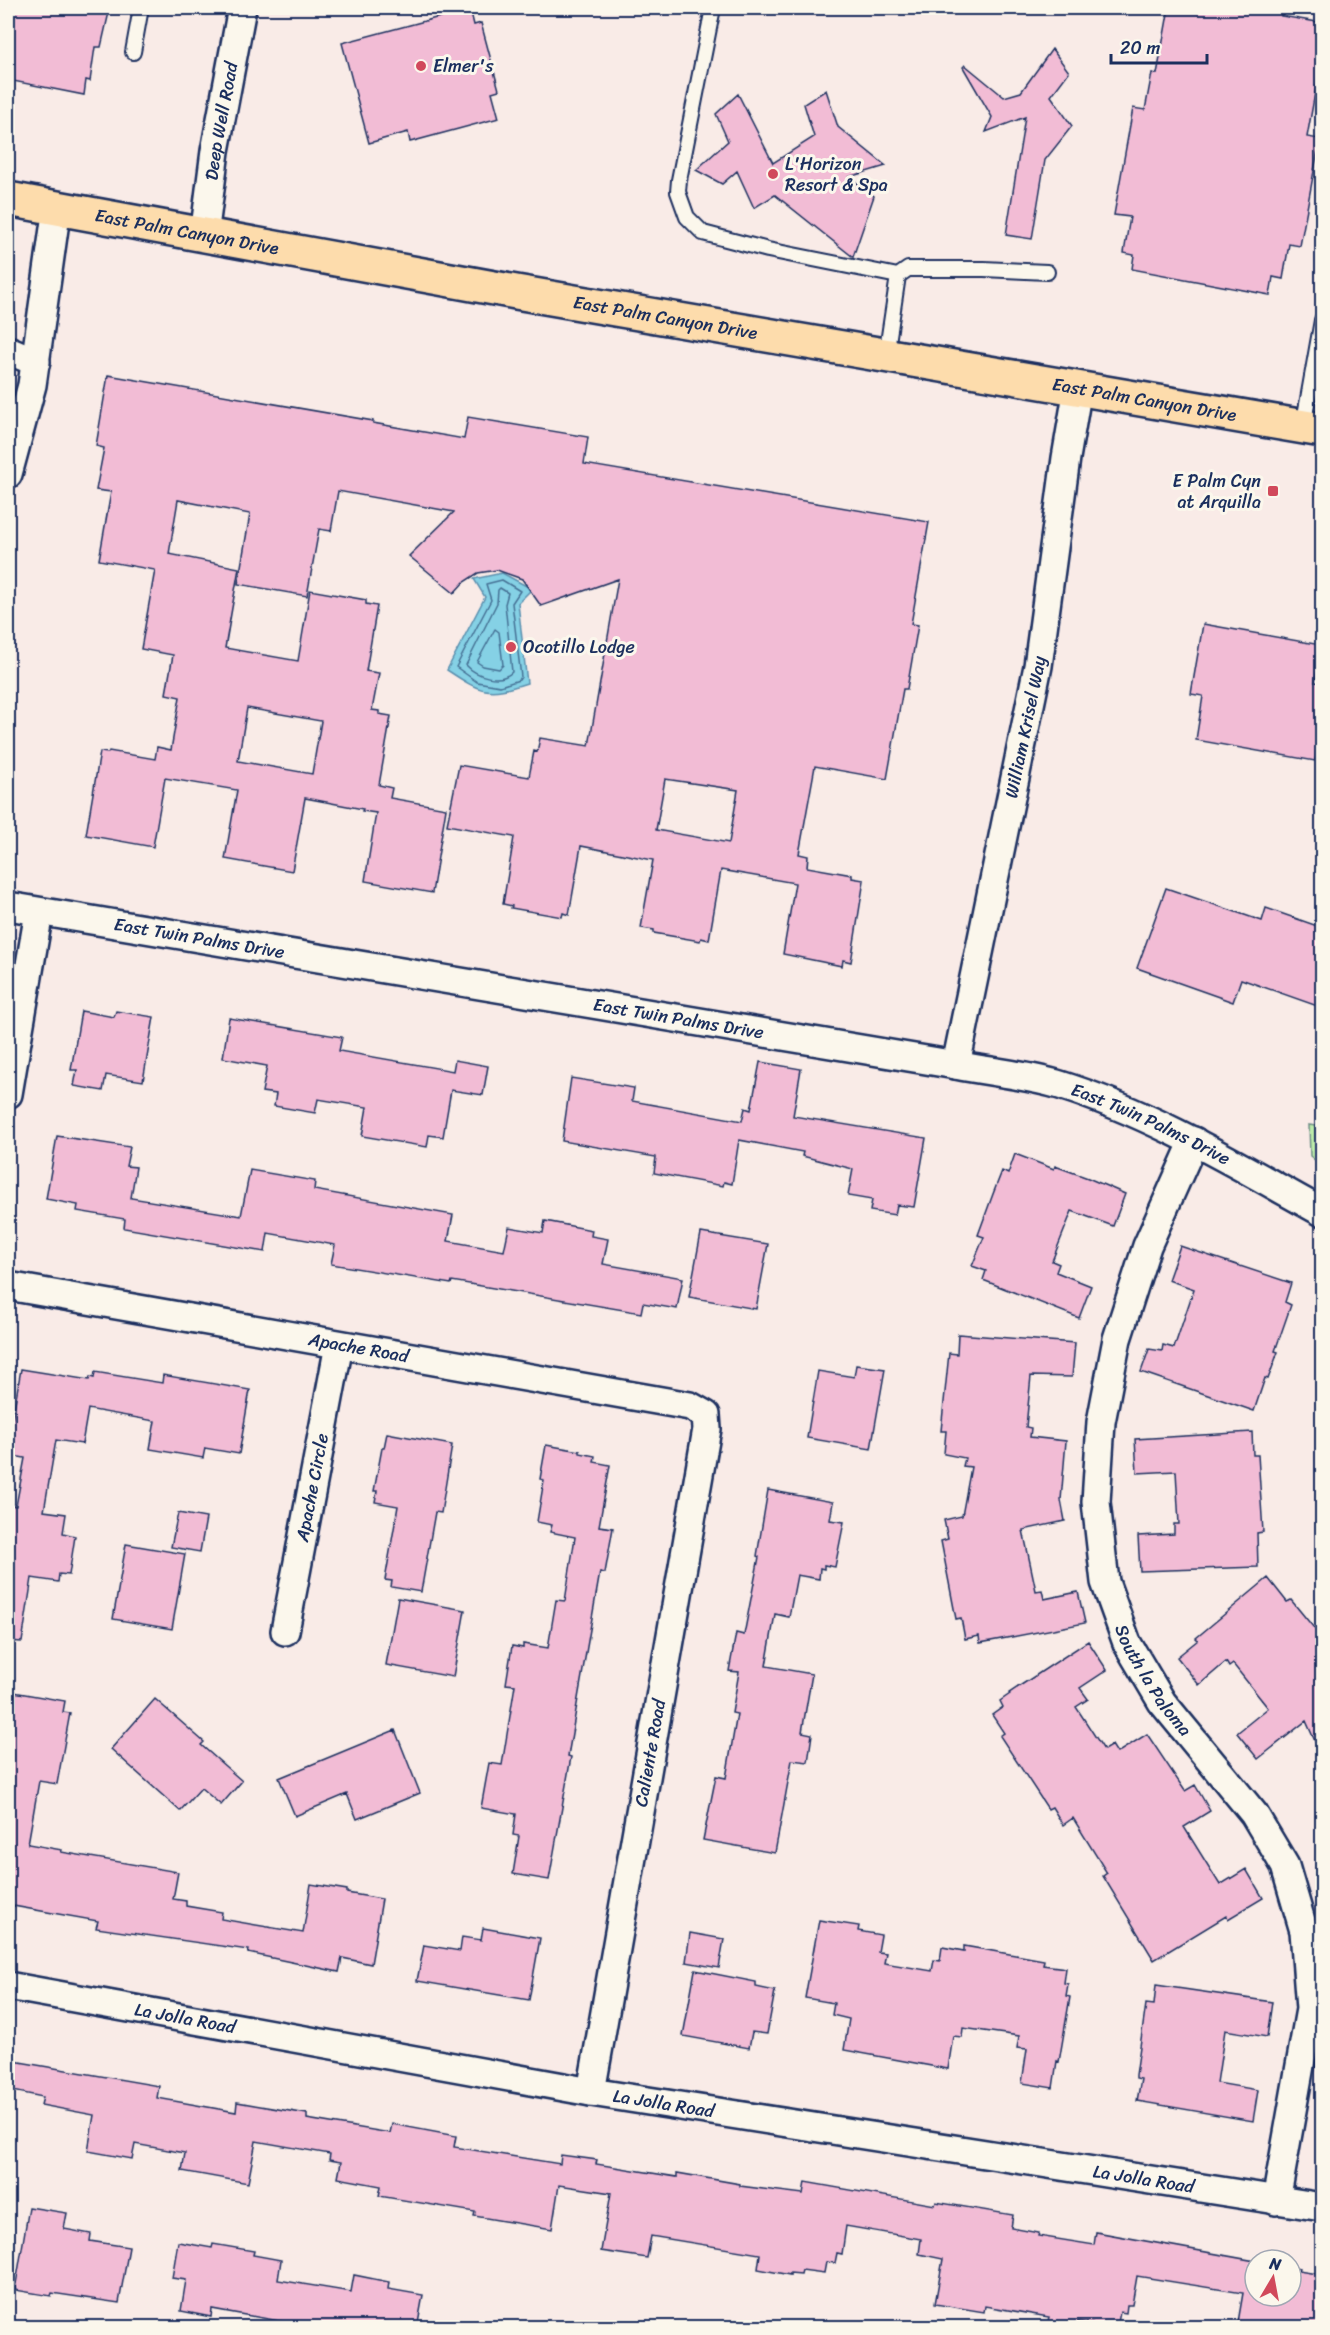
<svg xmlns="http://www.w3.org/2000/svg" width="1330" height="2335" font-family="Sriracha,sans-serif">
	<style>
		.green { fill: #bceba9; stroke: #6c8d84; stroke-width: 1.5 }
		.water { fill: #85d1e5; stroke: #5b90af; stroke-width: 1.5 }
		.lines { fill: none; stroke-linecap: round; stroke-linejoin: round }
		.shore { stroke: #457094; stroke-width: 1.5 }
		.building { fill: #f2bcd5; stroke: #1b2f5e; stroke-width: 1.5; fill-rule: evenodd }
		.service-casing { stroke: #1b2f5e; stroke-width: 18 }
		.minor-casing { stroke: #1b2f5e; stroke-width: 32 }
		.primary-casing { stroke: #1b2f5e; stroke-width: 38 }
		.service { stroke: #fbf7ec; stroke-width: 14 }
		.minor { stroke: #fbf7ec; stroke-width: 27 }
		.primary { stroke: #fddcac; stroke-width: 33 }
		.poi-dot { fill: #d1495b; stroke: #fbf7ec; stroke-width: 2 }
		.labels { text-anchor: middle; stroke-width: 6; stroke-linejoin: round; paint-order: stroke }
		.poi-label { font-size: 18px; fill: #1b2f5e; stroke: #fbf7ec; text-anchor: start }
		.street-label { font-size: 18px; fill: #1b2f5e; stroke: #fbf7ec }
	</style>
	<rect width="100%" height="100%" fill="#f9ebe7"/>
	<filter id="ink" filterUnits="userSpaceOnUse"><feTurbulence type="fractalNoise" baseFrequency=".0167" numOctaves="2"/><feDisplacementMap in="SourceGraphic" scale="12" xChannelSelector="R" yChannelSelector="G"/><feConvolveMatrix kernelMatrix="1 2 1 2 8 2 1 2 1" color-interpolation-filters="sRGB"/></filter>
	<g filter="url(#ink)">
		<!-- green -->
		<path class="green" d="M1309 1125 1322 1127V1166L1310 1156Z"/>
		<!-- water -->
		<path class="water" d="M502 573 532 589 518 603 527 683C487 696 482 693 447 670L485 597 474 579Z"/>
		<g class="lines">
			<!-- shore -->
			<path class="shore" d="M502 580 520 591 512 603 521 677 519 680 500 686 477 682 456 667 491 600 486 584Z
				M500 588 508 593 505 604 512 672C500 684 476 676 466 665L497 603 498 590Z
				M495 629 499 632 503 665 499 669 483 666 477 662Z"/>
		</g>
		<!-- building -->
		<path class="building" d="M8 8H110L101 47H95L90 81 86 80 84 95 8 80Z
			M1169 8H1261L1282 11 1281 16 1323 23V49L1307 137 1320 139 1300 246 1289 244 1283 279 1273 277 1270 295 1132 269 1134 255 1124 253 1130 217 1114 215 1133 108 1145 110 1152 73 1157 74Z
			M470 9 474 25 481 23 499 90 492 92 499 118 410 142 408 132 369 143 342 43Z
			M1052 49 1069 72 1051 96 1072 126 1045 160 1032 239 1006 235 1025 117 986 132 992 117 963 67 965 65 1004 97 1021 92Z
			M826 90 838 127 886 166 849 177 874 196 853 257 775 195 754 208 737 171 722 184 696 170 728 141 716 114 738 94 773 163 814 137 804 104Z
			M108 375 373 421V423L464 439 468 417 588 437 584 464 929 522 911 624 918 625 907 689H903L887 779 815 766 799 854 808 856 807 867 852 875V878L864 880 851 962 843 960 842 966 783 954 795 883 721 870 709 940 701 938 700 941 654 933V930L641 928 653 860 581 846 569 915 563 913 562 917 511 908 512 906 503 904 514 837 447 825 459 765 529 777 534 751 537 752 540 738 589 746 618 579 541 606 522 579 497 570 478 573 464 582 454 593 409 556 454 512 338 491 331 531 319 529 307 596 238 584 250 514 178 500 169 554 239 568 225 648 298 661 310 590 366 600V604L377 606 366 671 379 673 372 710 379 711V714L391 716 379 785 392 788 390 798 446 808 432 893 365 881 376 813 362 811 363 809 305 798 292 871 225 859 237 790 165 778 153 847 86 835 100 752 108 753 109 751 155 759 157 747 171 750 180 697 166 694 173 655 141 649 155 570 99 560 111 492 96 490 104 448 96 446ZM247 708 321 721 312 774 238 761ZM665 779 738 790 729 843 656 830Z
			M1203 624 1321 645 1315 682 1323 683V716L1315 761 1196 740 1203 696 1191 694Z
			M1166 888 1262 921 1266 908 1323 928V1008L1241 979 1233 1002 1137 968Z
			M81 1011 114 1017 116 1011 154 1017 143 1081 106 1075 103 1091 74 1086 77 1070H71Z
			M229 1018 342 1037 339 1051 453 1071 455 1060 488 1066 483 1095 451 1090 443 1137 429 1135 427 1147 362 1136 367 1107 318 1099 315 1113 274 1106 276 1094 262 1092 267 1066 223 1058Z
			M760 1062 801 1069 793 1116 926 1138 914 1207 897 1205 895 1215 870 1211 872 1200 848 1196 853 1169 802 1156 803 1152 739 1140 732 1184 724 1182 723 1186 654 1173 656 1157 562 1141 571 1078 634 1088 632 1101 742 1121 745 1108 751 1110Z
			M57 1136 130 1147 126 1166 136 1167 131 1198 241 1216 250 1170 315 1181 314 1190 453 1215 448 1241 504 1251 509 1227 543 1233 545 1221 592 1230 591 1236 608 1239 603 1264 683 1278 677 1309 643 1303 641 1313 452 1281 451 1284 331 1264 335 1245 268 1233 265 1252 124 1228 125 1219 77 1211 78 1205 46 1199Z
			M1015 1154 1054 1169 1055 1166 1088 1178 1125 1194 1113 1226 1072 1211 1052 1261 1059 1264 1056 1272 1091 1286 1079 1318 983 1280 986 1271 972 1266 984 1237 978 1235 993 1194 1002 1171 1008 1174Z
			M701 1233 768 1244 756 1309 689 1297Z
			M1180 1246 1291 1283 1285 1302 1291 1305 1275 1351 1278 1352 1268 1379 1265 1378 1254 1411 1141 1372 1149 1349 1162 1351 1163 1345 1174 1348 1194 1289 1168 1280Z
			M958 1334 1075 1343 1072 1377 1031 1376 1026 1427 1031 1428 1030 1437 1066 1441 1061 1500 1065 1521 1023 1530 1036 1591 1042 1590 1044 1599 1078 1592 1085 1623 980 1643 979 1636 965 1639 961 1618 956 1619 941 1541 948 1539 944 1520 962 1516 971 1467 963 1466 965 1458 944 1454 946 1431H941L949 1353 957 1354Z
			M856 1365 885 1369 871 1449 807 1438 818 1371 854 1377Z
			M21 1369 89 1380 90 1377 94 1378 95 1372 162 1383 163 1375 250 1390 239 1454 205 1448 203 1458 150 1449 155 1421 88 1409 82 1444 56 1440 44 1511 66 1514 63 1533 75 1536 69 1575 59 1574 58 1582 32 1578 22 1642 8 1641V1505L16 1506 25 1458 8 1455V1443Z
			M1252 1432 1253 1455H1258L1263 1532 1257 1533 1258 1567 1140 1571 1138 1536 1174 1534V1524H1179L1176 1471 1137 1473 1135 1439Z
			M387 1433 452 1445 441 1513 435 1512 421 1592 391 1587 392 1581 385 1580 398 1506 375 1502 377 1491H374L382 1448H384Z
			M546 1445 580 1451V1453L595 1456 594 1462 610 1465 599 1526 613 1528 605 1573 600 1572 568 1756 571 1757 549 1880 513 1874 519 1836 513 1835 516 1814 481 1808 489 1763 502 1765 515 1685 506 1684 512 1646 523 1648V1644L548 1648 556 1600 565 1601 575 1537 550 1532 552 1525 537 1522 544 1480 540 1479Z
			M768 1490 833 1502 830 1520 844 1522 835 1567 824 1565V1569L820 1568 819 1579 797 1575 789 1617 775 1614 766 1666 812 1674 802 1732 812 1734 808 1762 792 1760 775 1853 703 1840 716 1776 726 1778 737 1714 732 1713 739 1672 729 1671 736 1633 744 1635 759 1557 757 1556Z
			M178 1513 206 1518 200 1552 171 1547Z
			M126 1544 185 1554 172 1629 113 1619Z
			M1268 1578 1287 1602 1291 1600 1323 1639V1759L1306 1721 1258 1759 1237 1733 1268 1708 1233 1664 1229 1667 1226 1662 1199 1685 1177 1657 1198 1640 1196 1638Z
			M398 1598 465 1610 453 1677 386 1665Z
			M1088 1641 1107 1670 1080 1688 1088 1699 1076 1707 1104 1750 1112 1745 1117 1753 1147 1734 1185 1791 1195 1785 1210 1811 1184 1827 1220 1885 1246 1869 1263 1898 1228 1919 1226 1916 1154 1960 1103 1876 1107 1873 1073 1818 1063 1825 1052 1807 1048 1809 1000 1736 1004 1733 992 1715 1003 1707 1000 1701 1010 1694 1009 1693Z
			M8 1691 65 1701 63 1712 70 1713 57 1784 39 1781 28 1844 62 1850 61 1852 178 1872 173 1899 186 1901V1906L222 1912 221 1919 303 1933 311 1884 347 1890V1893L382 1899 371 1964 342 1958 339 1972 248 1953 249 1950 96 1928 98 1921 8 1905Z
			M155 1699 204 1742 201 1745 242 1781 221 1805 201 1788 180 1811 111 1749Z
			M395 1730 420 1793 357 1819 347 1794 295 1816 279 1778Z
			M819 1920 859 1926 858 1931 881 1935 878 1952 886 1953 884 1963 932 1971 934 1960 940 1961 942 1947 964 1951V1946L1044 1960 1043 1965 1066 1968 1064 1983 1068 1984 1066 1996 1070 1997 1059 2062 1057 2061 1053 2088 1022 2083 1027 2049 1017 2048 1019 2036 963 2028 962 2037 953 2036 948 2069 844 2050 849 2019 832 2015 834 2003 805 1998Z
			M483 1928 540 1938 529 2000 417 1981 424 1945 460 1951 462 1937 481 1940Z
			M690 1933 724 1939 719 1968 686 1962Z
			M695 1970 756 1982V1987L775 1991 767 2034 752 2032 749 2048 683 2036Z
			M1156 1985 1272 2002 1267 2037 1225 2030 1217 2083 1258 2090 1253 2121 1137 2101 1141 2079 1136 2078V2075L1146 2004 1154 2005Z
			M8 2060 159 2086 157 2098 236 2112 237 2102 307 2114V2119L390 2133 392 2124 456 2136 454 2147 560 2164 561 2155 597 2160 596 2164 677 2177V2173L740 2184V2186L803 2194 805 2182 935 2205 936 2202 1013 2215 1011 2228 1039 2233 1038 2236 1094 2245 1096 2232 1255 2261V2296H1291V2267L1299 2269 1298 2271 1323 2275V2328H1237L1243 2293 1137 2276 1132 2305H1127L1126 2313 1120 2312 1117 2328 1078 2321 1077 2326 1048 2321 1049 2317 985 2306 984 2312 935 2304 943 2259 919 2254 921 2239 846 2226 842 2254 837 2253 835 2263 826 2262 824 2273 802 2270 801 2274 790 2273V2275L758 2269 760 2254 651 2236 647 2258 601 2251 611 2193 559 2185 552 2229 474 2216 475 2212 379 2196 381 2186 338 2178 341 2162 329 2160 330 2154 256 2141 248 2183 182 2171 185 2153 135 2144 132 2159 88 2151 94 2115 41 2105 43 2097 8 2090Z
			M29 2207 67 2213 64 2229 91 2234 90 2241 129 2247 119 2303 52 2293 51 2296 15 2290Z
			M178 2242 212 2248 213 2244 254 2251 253 2255 281 2260 278 2280 351 2292 354 2275 389 2282 388 2289 423 2295 417 2328H301V2325L212 2309 211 2317 181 2311 186 2280 172 2278Z"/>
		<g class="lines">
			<!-- service casing -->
			<g class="service-casing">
				<path id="service" d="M713 8 679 180 678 192 687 217 703 233 768 250 898 276
					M133 52 141 8
					M886 356 898 276 908 269H984L1047 272
					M1303 427 1322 320"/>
			</g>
			<!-- minor casing -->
			<g class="minor-casing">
				<g id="minor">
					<path id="s1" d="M204 236 215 151 242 8"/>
					<path d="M8 350 36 362"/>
					<path d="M8 474 32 385 57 207"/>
					<path id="s2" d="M8 906 956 1065C990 1072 1027 1075 1060 1085 1153 1114 1237 1165 1322 1212"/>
					<path id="s3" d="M956 1065 1038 666 1066 458 1078 388"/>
					<path d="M8 1094 39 912"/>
					<path id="s4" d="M1194 1141 1147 1246 1117 1339 1101 1422 1096 1502 1105 1582 1127 1643 1162 1702 1254 1814 1285 1866 1304 1931 1310 2009 1276 2201"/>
					<path id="s5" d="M8 1286 690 1406 706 1415 707 1429 591 2092"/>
					<path id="s6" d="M285 1631 339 1345"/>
					<path id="s7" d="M8 1986 591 2092 1322 2207"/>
				</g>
			</g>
			<!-- primary casing -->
			<g class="primary-casing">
				<g id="primary">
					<path id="s8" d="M8 199 516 292 1322 430"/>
				</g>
			</g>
			<!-- service -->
			<use href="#service" class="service"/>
			<!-- minor -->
			<use href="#minor" class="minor"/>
			<!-- primary -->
			<use href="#primary" class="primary"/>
		</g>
	</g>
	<!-- markers -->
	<g class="poi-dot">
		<circle cx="421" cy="66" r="6"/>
		<circle cx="773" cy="174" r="6"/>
		<rect x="1267" y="485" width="12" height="12" rx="3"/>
		<circle cx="511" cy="647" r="6"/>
	</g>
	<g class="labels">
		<!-- poi labels -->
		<g class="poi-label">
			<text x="433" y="72">Elmer's</text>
			<text x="785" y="170">L'Horizon<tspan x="785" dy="21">Resort &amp; Spa</tspan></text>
			<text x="1261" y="487" text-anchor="end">E Palm Cyn<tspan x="1261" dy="21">at Arquilla</tspan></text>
			<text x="523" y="653">Ocotillo Lodge</text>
		</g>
		<!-- street labels -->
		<g class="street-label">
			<text dy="6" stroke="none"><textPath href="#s1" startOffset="116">Deep Well Road</textPath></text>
			<text dy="6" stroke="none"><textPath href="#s8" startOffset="182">East Palm Canyon Drive</textPath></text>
			<text dy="6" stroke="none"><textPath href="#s8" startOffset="668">East Palm Canyon Drive</textPath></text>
			<text dy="6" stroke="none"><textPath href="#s8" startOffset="1154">East Palm Canyon Drive</textPath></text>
			<text dy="6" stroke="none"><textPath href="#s3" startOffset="345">William Krisel Way</textPath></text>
			<text dy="6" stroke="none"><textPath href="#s2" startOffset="194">East Twin Palms Drive</textPath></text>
			<text dy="6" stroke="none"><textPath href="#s2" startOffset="680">East Twin Palms Drive</textPath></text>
			<text dy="6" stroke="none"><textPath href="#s2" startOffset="1166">East Twin Palms Drive</textPath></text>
			<text dy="6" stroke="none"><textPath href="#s5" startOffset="356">Apache Road</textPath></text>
			<text dy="6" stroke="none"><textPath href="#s6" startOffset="146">Apache Circle</textPath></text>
			<text dy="6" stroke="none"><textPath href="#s4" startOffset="568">South la Paloma</textPath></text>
			<text transform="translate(650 1753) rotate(-80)" y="6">Caliente Road</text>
			<text dy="6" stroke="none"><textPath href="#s7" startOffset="180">La Jolla Road</textPath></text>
			<text dy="6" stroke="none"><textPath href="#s7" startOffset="666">La Jolla Road</textPath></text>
			<text dy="6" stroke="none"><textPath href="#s7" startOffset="1152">La Jolla Road</textPath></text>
		</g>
	</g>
	<!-- margin -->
	<rect width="1330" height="2335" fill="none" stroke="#fbf7ec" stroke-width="30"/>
	<rect x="15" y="15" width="1300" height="2305" fill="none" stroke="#1b2f5e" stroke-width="2" filter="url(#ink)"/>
	<!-- north arrow -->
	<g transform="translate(1273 2278) rotate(10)"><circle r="28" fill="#fbf7ec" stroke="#a1a7b3" stroke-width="1.5"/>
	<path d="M0-4.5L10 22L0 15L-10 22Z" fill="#d1495b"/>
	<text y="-9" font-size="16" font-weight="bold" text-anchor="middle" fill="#1b2f5e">N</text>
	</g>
	<!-- scale -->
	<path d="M1111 54v9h96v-9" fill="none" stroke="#1b2f5e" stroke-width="3"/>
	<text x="1120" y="54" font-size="18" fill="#1b2f5e" stroke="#fbf7ec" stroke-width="4.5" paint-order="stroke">20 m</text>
</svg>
